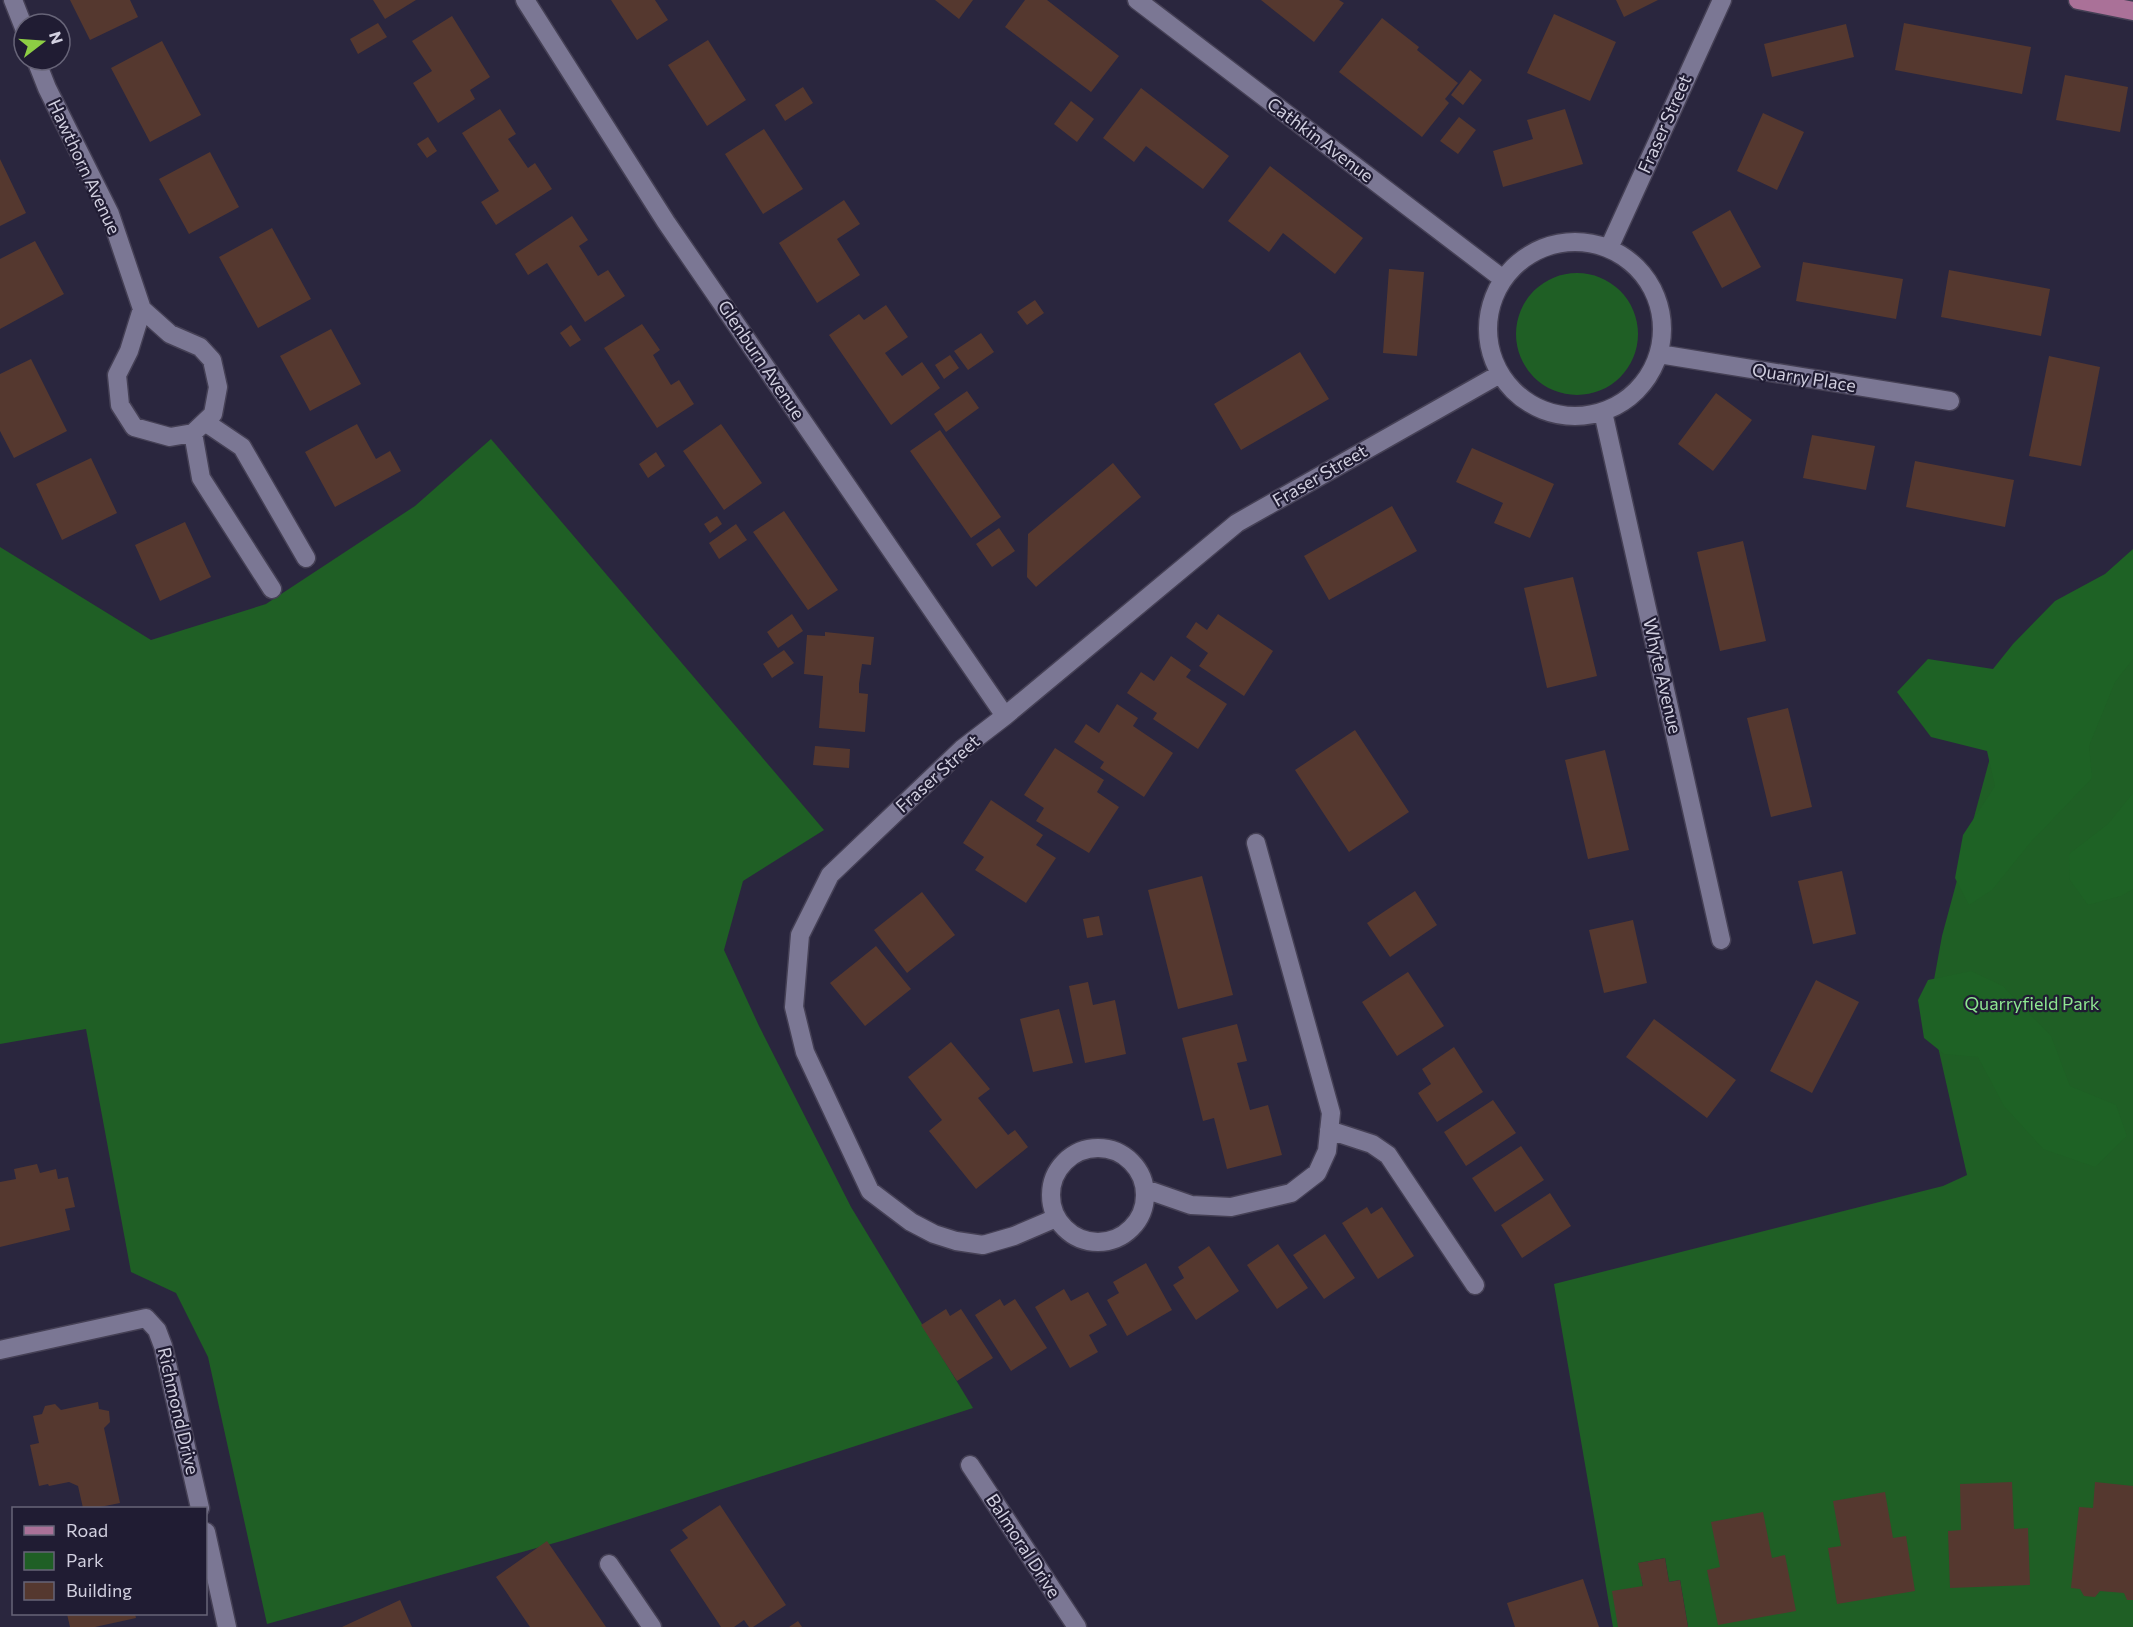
<svg xmlns="http://www.w3.org/2000/svg" width="2133" height="1627" font-family="Commissioner,sans-serif">
	<style>
		.green { fill: #1f5f25 }
		.forest { fill: #1e6225 }
		.building { fill: #55382f }
		.lines { fill: none; stroke-linecap: round; stroke-linejoin: round }
		.minor-casing { stroke: #454055; stroke-width: 21 }
		.major-casing { stroke: #454055; stroke-width: 21 }
		.minor { stroke: #7b7794; stroke-width: 18 }
		.major { stroke: #aa7198; stroke-width: 18 }
		.labels { text-anchor: middle; stroke-width: 4.5; stroke-linejoin: round; paint-order: stroke }
		.street-label { font-size: 18px; fill: #d2d0e0; stroke: #201c33 }
		.park-label { font-size: 18px; fill: #8ee691; stroke: #201c33 }
	</style>
	<rect width="100%" height="100%" fill="#2a263e"/>
	<!-- green -->
	<path class="green" d="M1516 334a61 61 0 1 1 122 0a61 61 0 1 1-122 0Z
		M491 439 824 830 743 881 724 950 759 1026 851 1207 973 1408 565 1540 267 1624 208 1357 176 1293 131 1272 86 1029 0 1044V547L151 640 266 604 415 506Z
		M2133 573V1627H1688L1680 1580 1669 1582 1665 1558 1639 1563 1643 1586 1618 1627H1613L1554 1284 1943 1186 1967 1175 1929 1007 1942 936 2022 639Z"/>
	<!-- forest -->
	<path class="forest" d="M2133 549V659L2115 682 2089 746 2092 778 2030 843 1992 890 1969 905 1955 878 1963 835 1995 786 1987 751 1931 737 1897 692 1928 659 1993 669 2013 644 2055 601 2105 574Z
		M2133 793V889L2121 896 2088 905 2070 880 2069 854 2108 824Z
		M1971 971 2003 986 2051 1036 2070 1086 2116 1105 2127 1136 2095 1167 2043 1149 2004 1106 1978 1057 1944 1054 1924 1038 1918 1000 1928 980Z"/>
	<!-- building -->
	<path class="building" d="M70 0H130L138 17 90 40Z
		M373 0H416L385 19Z
		M611 0H655L668 20 637 40Z
		M935 0H973L959 19Z
		M1025 0H1047L1119 56 1091 92 1005 27Z
		M1261 0H1339L1344 3 1314 42Z
		M1616 0H1658L1624 17Z
		M1554 14 1616 42 1590 101 1527 73Z
		M452 16 490 77 470 90 475 99 438 123 413 83 432 71 412 41Z
		M1382 18 1419 47 1417 50 1458 83 1445 99 1449 103 1422 137 1339 72Z
		M378 23 387 37 358 54 350 39Z
		M1904 23 2031 47 2022 94 1895 70Z
		M1846 24 1854 57 1772 77 1764 44Z
		M708 40 746 100 707 126 668 65Z
		M162 41 201 115 150 142 111 68Z
		M1470 70 1482 80 1463 105 1451 95Z
		M2065 75 2128 87 2120 132 2056 120Z
		M803 87 813 103 785 121 775 105Z
		M1141 88 1229 156 1203 189 1146 146 1134 162 1103 138Z
		M1071 101 1094 119 1077 142 1054 124Z
		M500 109 516 134 508 139 528 168 535 163 552 189 496 225 481 202 499 191 462 133Z
		M1565 109 1583 164 1503 187 1493 151 1533 139 1527 120Z
		M1763 113 1804 132 1777 190 1737 171Z
		M1459 117 1476 130 1458 154 1440 141Z
		M764 129 803 189 763 214 725 154Z
		M428 137 437 151 427 158 417 144Z
		M210 152 239 207 189 234 159 179Z
		M0 159 26 213 0 226Z
		M1270 166 1363 238 1335 274 1283 233 1269 252 1228 221Z
		M844 200 860 224 837 239 860 275 817 303 779 243Z
		M1730 210 1761 267 1722 288 1692 232Z
		M572 216 588 240 579 246 598 276 608 270 625 296 585 322 547 263 528 275 515 254Z
		M272 228 311 299 258 328 219 257Z
		M35 241 64 294 0 329V259Z
		M1803 262 1903 279 1896 319 1796 301Z
		M1389 269 1424 272 1417 356 1383 353Z
		M1949 270 2050 289 2041 336 1941 317Z
		M1035 300 1044 313 1027 325 1017 312Z
		M886 305 908 337 885 353 902 376 922 362 940 388 891 425 829 335 859 314 864 320Z
		M642 324 660 350 653 355 661 369 671 385 679 380 694 404 657 428 604 348Z
		M571 325 581 340 570 347 560 333Z
		M331 329 361 384 310 411 280 356Z
		M981 333 994 352 968 370 954 351Z
		M1300 352 1329 399 1241 450 1214 404Z
		M950 355 959 368 944 379 935 365Z
		M2049 356 2100 367 2081 466 2029 456Z
		M31 359 67 431 14 458 0 431V374Z
		M967 391 979 408 946 432 934 414Z
		M1716 393 1752 420 1713 471 1678 444Z
		M357 424 376 459 390 451 401 471 335 507 305 452Z
		M721 424 762 483 724 510 683 451Z
		M940 430 1001 517 971 538 910 451Z
		M1812 435 1875 446 1866 490 1803 478Z
		M1472 448 1554 484 1530 538 1494 523 1503 503 1456 482Z
		M656 452 665 466 648 478 639 464Z
		M91 458 117 513 62 540 36 484Z
		M1915 461 2014 480 2005 527 1906 507Z
		M1113 463 1141 497 1036 587 1027 577 1028 534Z
		M1392 506 1417 551 1329 600 1304 556Z
		M784 511 838 590 808 610 753 532Z
		M717 516 722 524 710 533 704 524Z
		M185 522 211 577 160 601 135 545Z
		M736 524 747 540 719 559 709 543Z
		M999 528 1015 551 992 567 976 544Z
		M1743 541 1766 641 1720 651 1697 552Z
		M1573 577 1597 676 1547 688 1524 588Z
		M792 614 803 631 778 648 767 632Z
		M1218 614 1273 651 1244 696 1199 666 1208 653 1186 637 1196 622 1207 630Z
		M825 632 874 637 871 665 862 664 859 684V693L868 694 865 732 819 728 823 676 804 674 807 635 825 636Z
		M784 650 794 663 772 678 763 664Z
		M1171 656 1191 670 1186 677 1227 704 1198 749 1153 719 1157 713 1127 693 1141 672 1154 681Z
		M1117 704 1138 718 1133 726 1173 753 1144 797 1100 768 1104 762 1074 742 1086 724 1099 733Z
		M1788 708 1812 807 1771 817 1747 718Z
		M1355 730 1409 812 1349 852 1295 770Z
		M815 746 850 749 849 768 813 765Z
		M1055 748 1104 780 1097 792 1119 807 1089 853 1036 821 1044 808 1024 795Z
		M1605 750 1629 850 1588 859 1565 760Z
		M991 800 1043 835 1036 845 1056 858 1026 903 975 870 984 857 963 843Z
		M1842 871 1856 934 1813 944 1798 881Z
		M1202 876 1233 995 1178 1009 1148 890Z
		M1415 891 1437 925 1390 957 1367 923Z
		M922 892 955 935 907 973 874 930Z
		M1099 916 1103 935 1087 938 1083 919Z
		M1633 920 1647 983 1604 993 1589 930Z
		M876 946 911 989 865 1026 830 983Z
		M1408 972 1444 1026 1397 1056 1362 1002Z
		M1816 980 1859 1002 1812 1093 1770 1071Z
		M1088 982 1093 1005 1115 1000 1126 1054 1085 1063 1069 986Z
		M1059 1009 1073 1063 1033 1072 1020 1019Z
		M1654 1019 1736 1080 1707 1118 1626 1057Z
		M1237 1024 1247 1061 1237 1063 1250 1110 1268 1105 1282 1155 1227 1169 1214 1118 1203 1121 1182 1038Z
		M951 1042 990 1089 978 1098 1008 1135 1015 1130 1028 1147 976 1189 929 1131 942 1120 908 1077Z
		M1454 1047 1483 1092 1437 1122 1418 1093 1431 1084 1422 1069Z
		M1493 1100 1516 1133 1466 1166 1444 1132Z
		M1521 1146 1544 1180 1495 1212 1472 1178Z
		M37 1164 40 1173 56 1169 58 1179 68 1177 75 1207 65 1209 70 1230 0 1247V1182L16 1179 14 1169Z
		M1550 1193 1571 1226 1522 1258 1501 1225Z
		M1367 1207 1371 1214 1382 1207 1414 1256 1378 1279 1342 1223Z
		M1325 1234 1355 1278 1324 1299 1293 1255Z
		M1278 1244 1308 1288 1277 1309 1247 1265Z
		M1209 1246 1239 1291 1196 1320 1173 1285 1184 1278 1178 1267Z
		M1146 1263 1172 1310 1127 1336 1107 1300 1119 1293 1113 1282Z
		M1064 1289 1071 1301 1088 1292 1107 1325 1089 1335 1098 1352 1070 1368 1035 1307Z
		M1000 1299 1004 1306 1015 1299 1047 1348 1011 1371 975 1315Z
		M946 1309 950 1316 961 1309 993 1358 957 1381 921 1325Z
		M98 1402 99 1409 109 1411 110 1422 104 1428 120 1503 95 1508H83L78 1486 69 1482 49 1486 48 1484 39 1486 30 1445 39 1443 33 1416 42 1414 45 1406 55 1404 61 1410Z
		M2012 1482 2014 1529 2028 1528 2030 1585 1950 1588 1948 1531 1961 1530 1960 1484Z
		M2095 1482 2133 1486V1600H2127L2124 1593 2100 1591 2095 1597 2084 1596 2080 1589 2071 1588 2079 1507 2093 1508Z
		M1885 1492 1893 1538 1906 1536 1915 1591 1837 1604 1828 1548 1841 1546 1833 1501Z
		M720 1505 786 1605 753 1627H749L744 1620 734 1627H721L670 1550 688 1538 682 1530Z
		M1763 1512 1772 1558 1785 1555 1796 1611 1718 1625 1707 1570 1720 1567 1711 1522Z
		M547 1541 606 1627H530L496 1577Z
		M1665 1558 1669 1582 1680 1580 1688 1627H1618L1612 1591 1643 1586 1638 1563Z
		M1583 1579 1599 1627H1515L1507 1603Z
		M400 1600 412 1627H342Z
		M67 1614H135L136 1618 95 1627H70Z
		M798 1621 802 1627H789Z"/>
	<g class="lines">
		<!-- minor casing -->
		<g class="minor-casing">
			<path id="minor" d="M13 0 24 28
				M525 0 666 222 1005 716
				M1137 0 1503 279
				M36 60 47 88 110 214 142 309 170 334 200 347 212 360 218 387 213 414 193 433 170 437 134 427 120 405 117 375 129 351 142 309
				M1488 329a87 87 0 1 1 174 0a87 87 0 1 1-174 0Z
				M1609 248 1722 0
				M1659 354 1950 401
				M1603 412 1721 940
				M205 422 242 447 306 558
				M193 433 201 478 272 589
				M1329 1130 1372 1144 1388 1155 1475 1285
				M1051 1195a47 47 0 1 1 94 0a47 47 0 1 1-94 0Z
				M1145 1189 1191 1205 1231 1207 1291 1193 1317 1173 1327 1151 1331 1113 1256 843
				M1056 1218 1014 1236 983 1245 956 1241 934 1234 911 1222 870 1191 805 1052 794 1007 800 935 830 875 962 749 1005 716 1237 523 1500 374
				M0 1350 146 1318 157 1330 163 1346 200 1508
				M970 1465 1077 1627
				M206 1532 227 1627
				M609 1564 652 1627"/>
		</g>
		<!-- major casing -->
		<g class="major-casing">
			<path id="major" d="M2078 0 2133 11"/>
		</g>
		<!-- minor -->
		<use href="#minor" class="minor"/>
		<!-- major -->
		<use href="#major" class="major"/>
	</g>
	<g class="labels">
		<!-- street labels -->
		<g class="street-label">
			<text transform="translate(1665 124) rotate(-66)" y="6">Fraser Street</text>
			<text transform="translate(1320 140) rotate(37)" y="6">Cathkin Avenue</text>
			<text transform="translate(84 167) rotate(65)" y="6">Hawthorn Avenue</text>
			<text transform="translate(761 360) rotate(56)" y="6">Glenburn Avenue</text>
			<text transform="translate(1804 378) rotate(9)" y="6">Quarry Place</text>
			<text transform="translate(1320 476) rotate(-30)" y="6">Fraser Street</text>
			<text transform="translate(1662 676) rotate(77)" y="6">Whyte Avenue</text>
			<text transform="translate(938 774) rotate(-42)" y="6">Fraser Street</text>
			<text transform="translate(178 1411) rotate(77)" y="6">Richmond Drive</text>
			<text transform="translate(1023 1546) rotate(57)" y="6">Balmoral Drive</text>
		</g>
		<!-- park labels -->
		<g class="park-label">
			<text x="2032" y="1010">Quarryfield Park</text>
		</g>
	</g>
	<!-- legend -->
	<rect x="12" y="1507" width="195" height="108" fill="#201c33" stroke="#676478" stroke-width="1.5"/>
	<rect x="24" y="1526" width="30" height="9" fill="#aa7198" stroke="#676478" stroke-width="1.5"/>
	<text x="66" y="1537" font-size="18" fill="#d2d0e0">Road</text>
	<rect x="24" y="1552" width="30" height="18" fill="#1f5f25" stroke="#676478" stroke-width="1.5"/>
	<text x="66" y="1567" font-size="18" fill="#d2d0e0">Park</text>
	<rect x="24" y="1582" width="30" height="18" fill="#55382f" stroke="#676478" stroke-width="1.5"/>
	<text x="66" y="1597" font-size="18" fill="#d2d0e0">Building</text>
	<!-- north arrow -->
	<g transform="translate(42 42) rotate(73)"><circle r="28" fill="#201c33" stroke="#676478" stroke-width="1.5"/>
	<path d="M0-4.5L10 22L0 15L-10 22Z" fill="#8dce44"/>
	<text y="-9" font-size="16" font-weight="bold" text-anchor="middle" fill="#d2d0e0">N</text>
	</g>
</svg>
